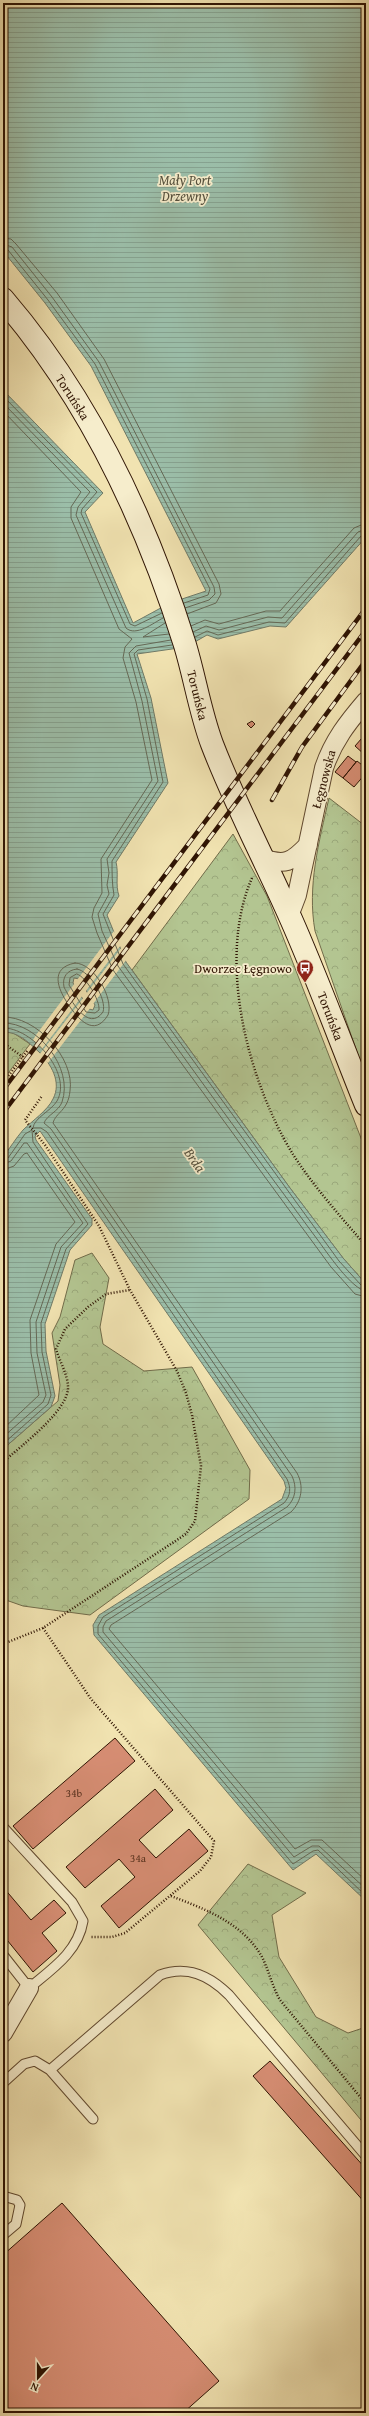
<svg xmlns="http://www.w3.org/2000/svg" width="369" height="2416" font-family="'Gentium Book Plus',serif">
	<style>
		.forest { fill: url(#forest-crowns); stroke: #716c4a }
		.water { fill: url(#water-rules); stroke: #707a67; fill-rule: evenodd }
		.pier { fill: #f1e3b1 }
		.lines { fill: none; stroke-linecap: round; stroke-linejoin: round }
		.shore { stroke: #656956; stroke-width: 1 }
		.building { fill: #d68d73; stroke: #2f1403 }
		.lane-casing { stroke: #60482e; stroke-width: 11 }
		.street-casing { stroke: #60482e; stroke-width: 20 }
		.secondary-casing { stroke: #2f1403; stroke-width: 24 }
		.path { stroke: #2f1403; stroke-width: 2.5; stroke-dasharray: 1 2; stroke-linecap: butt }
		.lane { stroke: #f6edcc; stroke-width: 9 }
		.street { stroke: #f6edcc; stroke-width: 18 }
		.secondary { stroke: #f6edcc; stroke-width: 22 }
		.rail-casing { stroke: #2f1403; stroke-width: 4.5 }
		.rail { stroke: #f6edcc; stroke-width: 3; stroke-dasharray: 9; stroke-linecap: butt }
		.labels { text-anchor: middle; stroke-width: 3.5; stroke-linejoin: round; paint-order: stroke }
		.number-label { font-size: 11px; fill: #59321f }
		.street-label { font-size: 13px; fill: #2f1403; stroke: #f6edcc }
		.poi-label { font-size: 13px; fill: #2f1403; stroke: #f6edcc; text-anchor: end }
		.water-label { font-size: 14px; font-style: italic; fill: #55503d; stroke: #f6edcc }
	</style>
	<defs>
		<pattern id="forest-crowns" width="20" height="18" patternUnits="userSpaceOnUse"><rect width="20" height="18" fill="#b3c591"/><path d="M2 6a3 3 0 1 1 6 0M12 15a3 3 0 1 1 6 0" fill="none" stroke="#9aa87b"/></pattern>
		<pattern id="water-rules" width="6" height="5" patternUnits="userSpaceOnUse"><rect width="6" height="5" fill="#9bbea9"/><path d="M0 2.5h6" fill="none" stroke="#86a290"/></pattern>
	</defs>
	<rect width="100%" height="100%" fill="#f1e3b1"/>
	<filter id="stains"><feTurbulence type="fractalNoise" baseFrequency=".005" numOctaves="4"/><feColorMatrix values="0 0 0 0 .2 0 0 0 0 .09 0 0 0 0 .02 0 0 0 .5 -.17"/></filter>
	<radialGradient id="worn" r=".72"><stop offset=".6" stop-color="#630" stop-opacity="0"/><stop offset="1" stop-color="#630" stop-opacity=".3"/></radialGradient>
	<!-- forest -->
	<path class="forest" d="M329 798 364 825 366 823V1078L315 931C307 886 319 842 329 798Z
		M233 834 267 896 366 1151V1284L343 1258 290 1188 132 970Z
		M3 1032H12L30 1044 3 1080Z
		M92 1253 109 1278 100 1327 103 1344 144 1371 192 1367 250 1470 249 1499 90 1615 23 1606 3 1599V1449L58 1401 60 1385 52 1333 60 1317 75 1260Z
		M248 1864 306 1893 272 1915 279 1957 316 2017 348 2033 366 2027V2126L198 1925Z"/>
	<!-- water -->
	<path class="water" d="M3 3H366V537L286 627 270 626 218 639 207 635 186 647 137 654 151 698 168 783 116 862C119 874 115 884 119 896L107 915 126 962 290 1188 343 1258 366 1284V1901L316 1854 293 1870 94 1635 93 1625 99 1615 282 1499 286 1488 284 1481 40 1131 35 1136 36 1140 92 1219V1225L70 1250 45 1324 46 1351 55 1396 51 1407 3 1449V1157C10 1148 16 1138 23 1130 32 1121 48 1110 53 1099 62 1082 51 1064 39 1052 28 1042 19 1032 3 1032V390L103 493 85 512 133 623 170 603 206 591 91 366 45 303 3 251ZM74 978 79 979 95 1005 93 1010 89 1009 73 983Z"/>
	<!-- pier -->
	<path class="pier" d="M114 931 121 945 85 992 77 980Z
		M122 947 127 959 93 1004 86 994Z
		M75 983 83 995 42 1049 33 1040 36 1035Z
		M84 997 91 1007 48 1063 39 1055Z"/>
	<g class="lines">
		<!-- shore -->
		<path class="shore" d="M3 238 11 239 16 244 57 293 104 359 219 584 221 594 216 603 187 614
			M3 244 12 247 52 297 99 362 214 587 215 594 209 600 185 608
			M3 249 8 250 48 300 95 364 210 589 208 595 184 603
			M3 396 97 492 82 509 81 513 130 624 135 626 162 613
			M3 403 90 492 78 507 76 515 126 628C136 637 153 623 163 618
			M3 411 81 492 71 507V518L119 629 132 639 125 647 123 658 136 702 152 780 101 859 102 893 94 908 92 917 97 933 113 970 331 1267 355 1294 366 1297
			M165 623 143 637 169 634
			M191 626 205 620 219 624 266 611H280L354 528 366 523
			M193 632 206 626 219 630 268 617 282 618 358 532 366 529
			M195 637 207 631 218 635 269 622 285 623 361 536 366 534
			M171 640 136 646 129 653 142 701 158 781 107 859 109 873 107 885 109 894 98 914 102 931 118 966C184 1058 250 1149 317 1239 326 1251 352 1290 366 1291
			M172 645 138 650 134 654 147 699 163 782 112 861C112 872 112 885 114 895L103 914 123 964 339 1261 361 1285 366 1286
			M75 963C94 963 114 998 108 1015 94 1038 78 1019 68 1004 58 989 49 968 75 963Z
			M77 969C90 971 107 999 103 1012 88 1033 70 999 64 987 62 977 67 970 77 969Z
			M77 974C86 977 100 1000 99 1010L95 1013 86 1012 69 985 70 978Z
			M3 1017C36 1016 75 1058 70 1091 68 1111 56 1112 53 1123L297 1473C304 1486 302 1501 291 1512L111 1625 109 1629 295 1849 311 1840H322L366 1881
			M3 1023C37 1022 74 1068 62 1102 59 1111 47 1115 44 1123L51 1129 292 1476C297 1487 296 1498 287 1507L106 1621 103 1627V1632L294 1857 312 1846H319L366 1889
			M3 1028C31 1027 73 1073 57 1101 51 1111 34 1118 33 1128H41L47 1132 287 1479C291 1488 291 1495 284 1503L103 1617 98 1626V1634L293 1864 313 1851 318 1850 366 1896
			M3 1159 8 1158 25 1134 32 1130 33 1142 88 1224 66 1249 41 1323 42 1352 51 1395 48 1404 3 1444
			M3 1164 11 1161 24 1143H27L83 1223 61 1247 36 1322 37 1353 46 1395 43 1402 3 1437
			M3 1170 14 1166 24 1154 27 1153 75 1222 56 1244 30 1320 31 1353 39 1395 3 1429"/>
	</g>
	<!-- building -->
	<path class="building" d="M252 721 255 724 251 728 247 724Z
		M362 738 366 741 365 755 355 746Z
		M348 756 356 762 343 778 335 772Z
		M357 761 366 768V773L354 787 343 778Z
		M115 1738 135 1761 33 1849 13 1826Z
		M155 1789 173 1810 139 1840 156 1858 189 1829 208 1851 119 1928 101 1906 135 1877 119 1859 85 1888 66 1867Z
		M3 1887 31 1920 54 1900 66 1913 42 1933 57 1951 33 1972 3 1935Z
		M270 2061 366 2169V2204L253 2076Z
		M62 2203 219 2381 183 2413H3V2255Z"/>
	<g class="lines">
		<!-- lane casing -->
		<g class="lane-casing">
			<path id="lane" d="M3 1827 72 1902 83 1921C78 1952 52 1969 29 1988L3 1955
				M50 2070 93 2119
				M3 2083 24 2064 35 2061 50 2070 160 1975C187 1965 209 1975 229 1995L366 2156
				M3 2196 17 2200 20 2205 16 2224 3 2235"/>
		</g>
		<!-- street casing -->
		<g class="street-casing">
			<path id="street" d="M262 858C285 866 292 862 308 845
				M289 916 297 895 324 768C333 741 348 722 366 701
				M3 2033 29 1988"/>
		</g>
		<!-- secondary casing -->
		<g class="secondary-casing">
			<path id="secondary" d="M3 299C89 399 146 520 185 645 195 678 200 712 212 744 235 804 265 860 291 919 318 980 341 1043 366 1105"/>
		</g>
		<!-- path -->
		<path class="path" d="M252 878C216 960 248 1082 294 1156 315 1188 341 1217 366 1246
			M3 1048 6 1045 23 1057
			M3 1083 28 1050
			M3 1462C20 1447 69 1410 68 1387 68 1375 59 1360 56 1349L65 1329 88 1307 106 1294 130 1290
			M43 1628 91 1699 214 1841 211 1857 200 1871 125 1933 112 1937H91
			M3 1644 43 1628 186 1534 195 1521 201 1466 192 1415 186 1393 177 1371 130 1290 99 1226 45 1145 25 1120 42 1096
			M171 1896C205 1909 243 1923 262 1957 269 1971 272 1986 280 2000L366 2104"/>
		<!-- lane -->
		<use href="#lane" class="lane"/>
		<!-- street -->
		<use href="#street" class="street"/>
		<!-- secondary -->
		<use href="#secondary" class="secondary"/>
		<!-- rail casing -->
		<g class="rail-casing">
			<path id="rail" d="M272 800 302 747 366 660
				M3 1090 366 608
				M3 1113 366 630"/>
		</g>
		<!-- rail -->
		<use href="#rail" class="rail"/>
	</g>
	<!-- icons -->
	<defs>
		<g id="bus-pin" transform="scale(0.9)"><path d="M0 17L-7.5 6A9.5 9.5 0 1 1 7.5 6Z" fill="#8f2418" stroke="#f6edcc"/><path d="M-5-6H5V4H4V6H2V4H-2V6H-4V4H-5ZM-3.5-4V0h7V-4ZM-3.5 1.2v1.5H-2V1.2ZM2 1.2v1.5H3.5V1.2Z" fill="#fff"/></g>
	</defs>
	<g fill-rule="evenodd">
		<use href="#bus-pin" x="305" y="968"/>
	</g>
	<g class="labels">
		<!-- number labels -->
		<g class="number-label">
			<text x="74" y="1797">34b</text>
			<text x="138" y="1862">34a</text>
		</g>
		<!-- street labels -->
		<g class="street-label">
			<text transform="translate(73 397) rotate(57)" y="5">Toruńska</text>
			<text transform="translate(198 695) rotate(76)" y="5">Toruńska</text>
			<text transform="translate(323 779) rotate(-75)" y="5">Łęgnowska</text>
			<text transform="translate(331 1016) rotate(69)" y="5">Toruńska</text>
		</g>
		<!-- poi labels -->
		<g class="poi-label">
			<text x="292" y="973">Dworzec Łęgnowo</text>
		</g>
		<!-- water labels -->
		<g class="water-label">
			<text x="185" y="185">Mały Port<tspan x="185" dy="16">Drzewny</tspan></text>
			<text transform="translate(195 1160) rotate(55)" y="5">Brda</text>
		</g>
	</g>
	<!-- margin -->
	<rect width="369" height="2416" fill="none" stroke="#f1e3b1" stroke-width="16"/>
	<rect x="4" y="4" width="361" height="2408" fill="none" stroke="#2f1403" stroke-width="2"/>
	<rect x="8" y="8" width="353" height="2400" fill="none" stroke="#2f1403"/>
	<!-- north arrow -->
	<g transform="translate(38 2378) rotate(201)" stroke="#f6edcc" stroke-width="3" paint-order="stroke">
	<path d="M0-3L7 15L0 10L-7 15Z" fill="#2f1403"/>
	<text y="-6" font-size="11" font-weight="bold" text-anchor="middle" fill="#2f1403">N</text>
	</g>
	<rect width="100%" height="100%" filter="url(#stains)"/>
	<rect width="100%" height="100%" fill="url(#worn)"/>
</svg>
